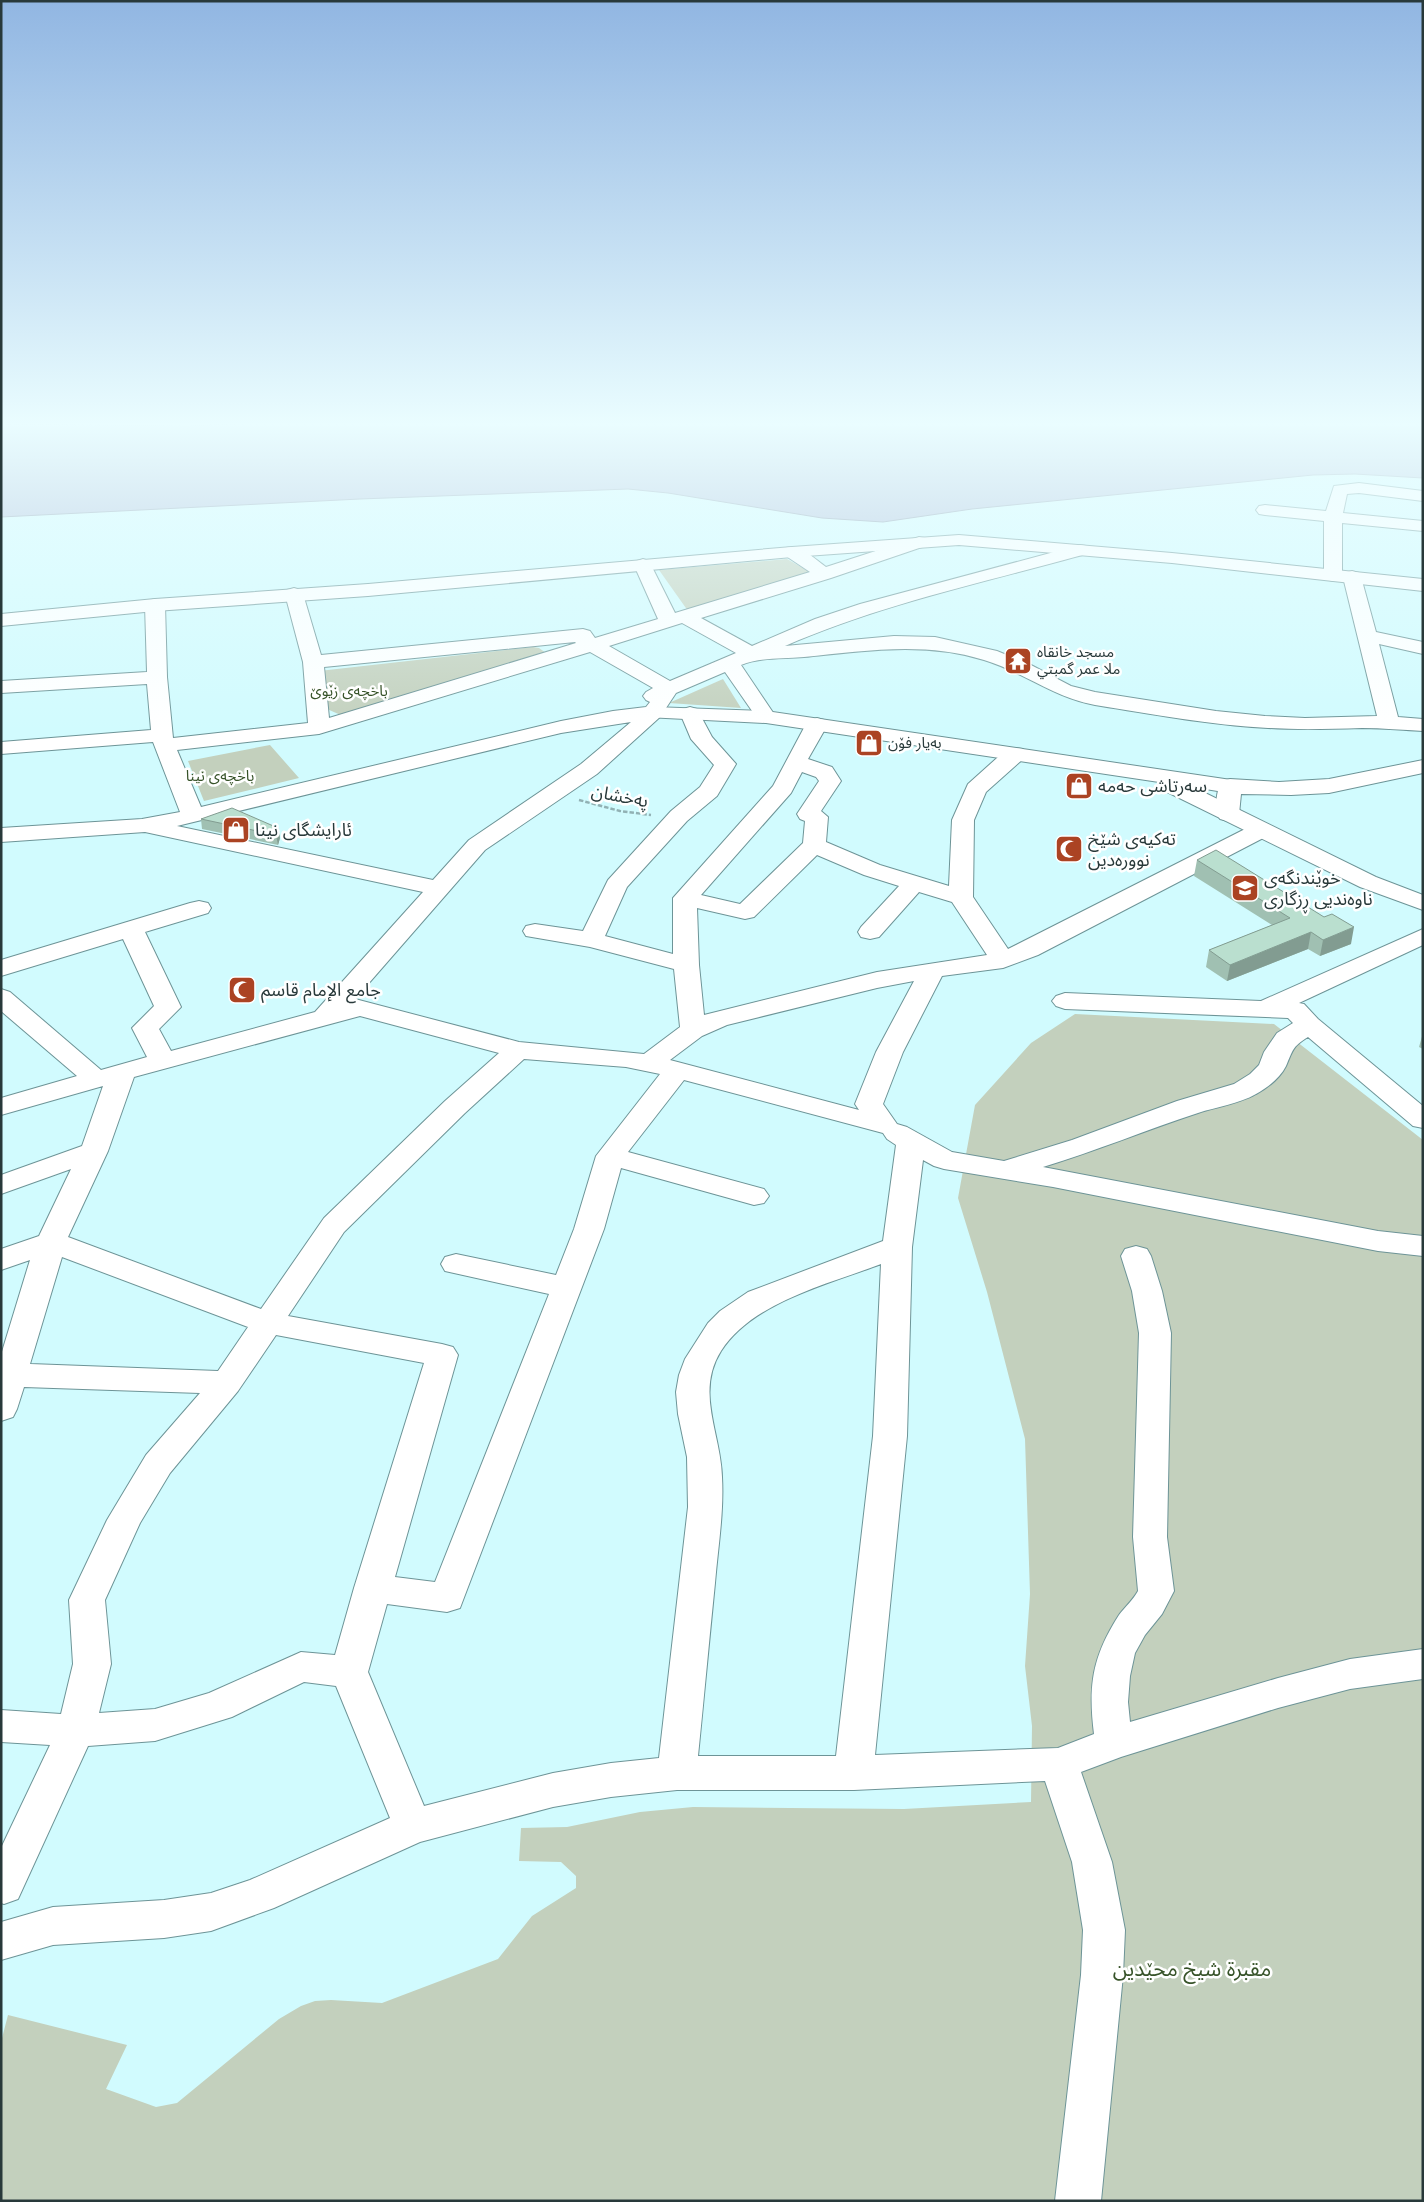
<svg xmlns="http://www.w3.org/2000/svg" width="1424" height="2202" font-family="Mulish,'Noto Sans Arabic',sans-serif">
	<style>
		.green { fill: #c3d0bd }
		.water { fill: #aebad8; stroke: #8693a9 }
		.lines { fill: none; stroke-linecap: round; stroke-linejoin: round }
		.street-casing { stroke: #6d9497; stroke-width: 2 }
		.secondary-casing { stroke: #6d9497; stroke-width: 2 }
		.path { stroke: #91b1b4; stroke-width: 2.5; stroke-dasharray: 4.5 2; stroke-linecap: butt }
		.street { fill: #fff; fill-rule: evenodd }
		.secondary { fill: #fff; fill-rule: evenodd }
		.wall { fill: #a0c0b2 }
		.shaded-wall { fill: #829c91 }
		.building { fill: #badfcf; stroke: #829c91 }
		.labels { text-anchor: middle; stroke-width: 5; stroke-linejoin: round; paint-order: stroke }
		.far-poi-label { font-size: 15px; fill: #28393a; stroke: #fff; text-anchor: start }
		.far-park-label { font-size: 15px; fill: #375329; stroke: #fff }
		.poi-label { font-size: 18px; fill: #28393a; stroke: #fff; text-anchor: start }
		.street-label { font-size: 18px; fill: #28393a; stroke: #fff }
		.near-park-label { font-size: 21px; fill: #375329; stroke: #fff }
	</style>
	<rect width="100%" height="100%" fill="#d1fbfe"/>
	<!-- green -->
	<path class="green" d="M787 559 810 572 688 611 659 570Z
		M533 647 539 648 546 653 343 716 327 709 319 671Z
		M723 679 741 708 669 703Z
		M270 745 299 778 204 801 188 761Z
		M1075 1014 1274 1024 1423 1140V2201H1V2042L8 2015 127 2045 106 2089 156 2107 177 2103 279 2019 301 2006 315 2001 331 2000 382 2003 498 1959 532 1916 576 1888V1876L561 1862 519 1861 521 1828 567 1827 640 1812 693 1807 904 1809 1031 1802 1032 1726 1025 1666 1030 1594 1025 1439 987 1292 958 1198 975 1105 1031 1043Z"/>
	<!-- water -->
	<path class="water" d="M253 423H1423V478L1355 474 1313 475 972 509 883 522 822 518 668 493 628 489 360 499 1 517V424L188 426Z"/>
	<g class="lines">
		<!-- street casing -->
		<g class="street-casing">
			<path id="street" d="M1359 483 1423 491V501L1359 493 1347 494 1343 513 1423 521V531L1342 523V575L1340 579 1333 581 1326 579 1324 575V521L1265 515 1259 514 1256 510 1259 506 1265 505 1326 511 1334 486Z
				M919 537 925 538 928 542 925 546 831 578 701 618 752 646 815 619 860 604 1080 545 1086 546 1089 550 1086 554C985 582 881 604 785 646L894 636 935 637 997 651 1031 665 1071 686 1095 692 1216 711 1265 716 1305 718 1377 716 1343 577 1345 573 1352 571 1359 573 1361 577 1376 632 1423 642V654L1379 644 1398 717 1423 719V731C1403 730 1382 728 1362 728 1331 729 1299 730 1268 728 1210 725 1152 714 1095 705 1052 697 1024 672 984 660 924 641 864 651 804 657 782 659 761 657 741 665L776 717 773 721 766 723 759 721 725 672 676 693 660 717 597 774 485 850 355 999 519 1042 644 1054 680 1027 674 969 590 947 526 936 523 931 526 926 535 924 583 931 608 880 671 811 700 787 714 765 691 739 680 713 683 709 690 707 697 709 712 737 736 764 717 796 687 821 627 887 605 936 673 954V898L773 786 806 724 810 720 817 718 824 720 828 724 808 759 832 767 841 781 821 811 828 817 826 842 880 865 949 886 952 820 968 784 1007 749 1015 748 1023 749 1026 754 1023 759 986 792 974 820 973 897 1008 949 1253 825 1261 823 1269 825 1272 830 1269 835 1038 955 1003 968 942 976 903 1052 883 1104 897 1124 907 1127 952 1152 1004 1161 1072 1140 1177 1101 1234 1084 1250 1074 1259 1065 1264 1052 1277 1033 1293 1023 1288 1018 1065 1009 1056 1006 1052 1001 1056 996 1065 993 1261 1001 1423 929V945L1299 1003 1304 1004 1318 1019 1423 1106V1128L1413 1126 1308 1037C1292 1047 1293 1050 1286 1066 1280 1078 1267 1088 1256 1094 1239 1104 1216 1107 1198 1113 1146 1130 1096 1151 1043 1167L1378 1231 1423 1236V1256L1378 1251 1053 1187 944 1169 934 1166 923 1160 912 1247 907 1436 875 1755 1058 1748 1094 1734C1088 1686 1092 1657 1119 1615 1125 1607 1133 1600 1138 1591L1133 1537 1139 1333 1132 1291 1121 1256 1125 1249 1136 1246 1147 1249 1151 1256 1162 1291 1171 1333 1167 1537 1174 1591 1162 1614 1145 1635 1135 1653 1130 1676 1128 1702 1130 1722 1278 1678 1350 1659 1423 1649V1679L1350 1689 1278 1708 1121 1757 1081 1772 1112 1862 1125 1930 1123 1975 1101 2201H1055L1081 1975 1083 1930 1072 1862 1045 1781 854 1790H677L611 1797 553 1807 420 1842 274 1908 211 1931 164 1938 53 1945 1 1960V1922L53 1907 164 1900 211 1893 250 1880 390 1818 336 1686 304 1682 232 1717 155 1741 88 1746 18 1899 4 1904 1 1903V1848L50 1745 1 1742V1710L61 1714 73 1664 69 1600 107 1520 146 1455 200 1393 24 1387 17 1409 13 1417 1 1421V1355L30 1260 1 1270V1249L39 1236 71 1169 1 1194V1175L82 1146 103 1086 1 1115V1098L77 1076 1 1011V989L10 992 101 1070 147 1057 132 1028 154 1006 123 939 1 976V960L190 903 199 901 208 903 211 908 208 913 145 932 181 1007 159 1029 171 1051 315 1012 423 892 145 832 1 842V828L142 819 180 812 153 742 1 754V742L151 730 147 684 1 693V681L147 672 145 605 148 601 155 599 162 601 165 605 167 677 173 738 308 723 303 662 285 594 287 590 294 588 301 590 303 594 321 655 583 629 590 631 595 638 658 619 634 565 637 561 643 559 649 561 675 613 810 572 786 556 783 552 786 548C801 544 814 559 826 567ZM682 623 736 653 670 681 609 646ZM575 642 576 643 329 718 324 667ZM590 652 653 688 646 692 643 696 646 700 650 702 646 707 613 711 561 721 201 807 177 750 319 734ZM631 722 581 764 469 840 433 880 177 826 561 733ZM802 772 816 777 819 781 797 814 800 819 805 821 803 843 740 904 701 895 791 793ZM817 855 864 875 899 886 861 927 858 932 861 937 870 939 879 937 919 892 952 902 987 955 877 972 704 1015 699 965 697 908 745 919 754 917ZM914 981 876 1052 855 1104 859 1110 670 1060 702 1036 727 1025 877 988ZM360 1016 499 1053 445 1101 324 1218 261 1309 68 1237 108 1151 134 1077ZM524 1059 626 1067 660 1074 596 1156 574 1229 556 1275 456 1254 445 1257 441 1264 445 1271 549 1294 435 1582 395 1577 458 1355 453 1347 442 1344 288 1316 344 1232 465 1113ZM684 1080 883 1133 887 1139 896 1145 883 1241 748 1292 720 1311 708 1323 685 1359 679 1375 676 1392 678 1414 687 1457 688 1507 659 1758 611 1763 553 1773 424 1806 368 1672 387 1604 447 1612 460 1608 604 1229 621 1168 754 1205 764 1203 769 1196 764 1189 628 1152ZM62 1257 248 1327 218 1371 30 1364ZM881 1264 873 1436 836 1756H698C704 1698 709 1640 715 1583 718 1547 724 1512 722 1477 721 1434 695 1392 721 1351 752 1302 829 1284 881 1264ZM276 1335 424 1363 354 1588 335 1655 301 1652 209 1693 155 1709 99 1713 111 1664 105 1600 140 1523 170 1473 238 1391Z
				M1423 760V773L1329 793 1291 795 1241 794 1239 814 1236 819 1228 821 1220 819C1214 811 1216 790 1222 781L1230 779 1279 782 1329 779Z"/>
		</g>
		<!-- secondary casing -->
		<g class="secondary-casing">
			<path id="secondary" d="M959 535 1172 553 1423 579V591L1172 563 959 545 792 557 368 596 155 611 1 626V614L155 599 368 584 792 547Z
				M653 707 766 711 1238 781 1241 786 1238 791 1230 793 1193 787 1376 877 1423 895V910L1360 887 1161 789 1158 784 1159 782 766 723 646 717 643 713 646 709Z"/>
		</g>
		<!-- path -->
		<path class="path" d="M579 800 620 811 651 815"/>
		<!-- street -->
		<use href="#street" class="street"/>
		<!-- secondary -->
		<use href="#secondary" class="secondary"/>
	</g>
	<!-- wall -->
	<path class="wall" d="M201 819 278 828 280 838 278 845 202 829Z
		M1197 860 1351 944 1320 956 1308 949 1227 981 1206 967 1209 950 1272 925 1194 876Z
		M1423 1033V1049L1419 1047Z"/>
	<!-- shaded-wall -->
	<path class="shaded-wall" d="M278 828 280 838 278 845 276 835Z
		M1354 927 1351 944 1320 956 1323 940Z
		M1311 932 1308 949 1227 981 1230 965Z"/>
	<!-- building -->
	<path class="building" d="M232 808 278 828 276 835 201 819Z
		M1216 850 1324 917 1332 914 1354 927 1323 940 1311 932 1230 965 1209 950 1290 918 1197 860Z"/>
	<!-- sky -->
	<linearGradient id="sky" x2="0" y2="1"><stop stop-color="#91b6e2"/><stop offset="0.58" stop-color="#eafdff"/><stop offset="1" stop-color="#eafdff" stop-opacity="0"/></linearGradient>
	<rect width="1424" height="731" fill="url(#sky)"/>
	<!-- icons -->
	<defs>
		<g id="temple-square" transform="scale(1.4375)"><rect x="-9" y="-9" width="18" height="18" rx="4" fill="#ab4323" stroke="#fff"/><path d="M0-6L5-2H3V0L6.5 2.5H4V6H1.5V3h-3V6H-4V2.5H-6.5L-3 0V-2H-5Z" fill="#fff"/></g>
		<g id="shop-square" transform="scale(1.4375)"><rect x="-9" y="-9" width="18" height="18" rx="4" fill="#ab4323" stroke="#fff"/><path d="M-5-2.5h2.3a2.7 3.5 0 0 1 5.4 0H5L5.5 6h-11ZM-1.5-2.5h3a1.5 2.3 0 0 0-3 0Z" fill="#fff"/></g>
		<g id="mosque-square" transform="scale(1.4375)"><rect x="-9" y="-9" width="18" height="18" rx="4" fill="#ab4323" stroke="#fff"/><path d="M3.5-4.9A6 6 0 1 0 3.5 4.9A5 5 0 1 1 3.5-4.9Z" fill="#fff"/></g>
		<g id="school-square" transform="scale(1.4375)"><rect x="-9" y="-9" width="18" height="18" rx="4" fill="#ab4323" stroke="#fff"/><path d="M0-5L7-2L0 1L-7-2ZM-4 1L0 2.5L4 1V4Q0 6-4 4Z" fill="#fff"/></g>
	</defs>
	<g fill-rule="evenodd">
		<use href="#temple-square" x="1018" y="661"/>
		<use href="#shop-square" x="869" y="743"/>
		<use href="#shop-square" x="1079" y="786"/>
		<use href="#shop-square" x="236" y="830"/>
		<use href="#mosque-square" x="1069" y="849"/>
		<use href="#school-square" x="1245" y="888"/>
		<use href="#mosque-square" x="242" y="990"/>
	</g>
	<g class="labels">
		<!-- far-poi labels -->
		<g class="far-poi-label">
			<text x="1037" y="657">مسجد خانقاه<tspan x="1037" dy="17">ملا عمر گمبتي</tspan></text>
			<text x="888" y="748">بەیار فۆن</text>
		</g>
		<!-- far-park labels -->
		<g class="far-park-label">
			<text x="349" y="696">باخچەی زێوێ</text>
			<text x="220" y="781">باخچەی نینا</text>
		</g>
		<!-- poi labels -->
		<g class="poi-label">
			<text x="1098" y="792">سەرتاشی حەمە</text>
			<text x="255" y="836">ئارایشگای نینا</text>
			<text x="1088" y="845">تەکیەی شێخ<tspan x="1088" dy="21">نوورەدین</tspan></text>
			<text x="1264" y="884">خوێندنگەی<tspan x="1264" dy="21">ناوەندیی ڕزگاری</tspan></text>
			<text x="261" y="996">جامع الإمام قاسم</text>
		</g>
		<!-- street labels -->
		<g class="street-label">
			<text transform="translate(620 796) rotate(11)" y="6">پەخشان</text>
		</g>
		<!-- near-park labels -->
		<g class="near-park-label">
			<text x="1192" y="1976">مقبرة شيخ محێدین</text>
		</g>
	</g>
	<!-- border -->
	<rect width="1424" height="2202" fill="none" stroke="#28393a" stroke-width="5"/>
</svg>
